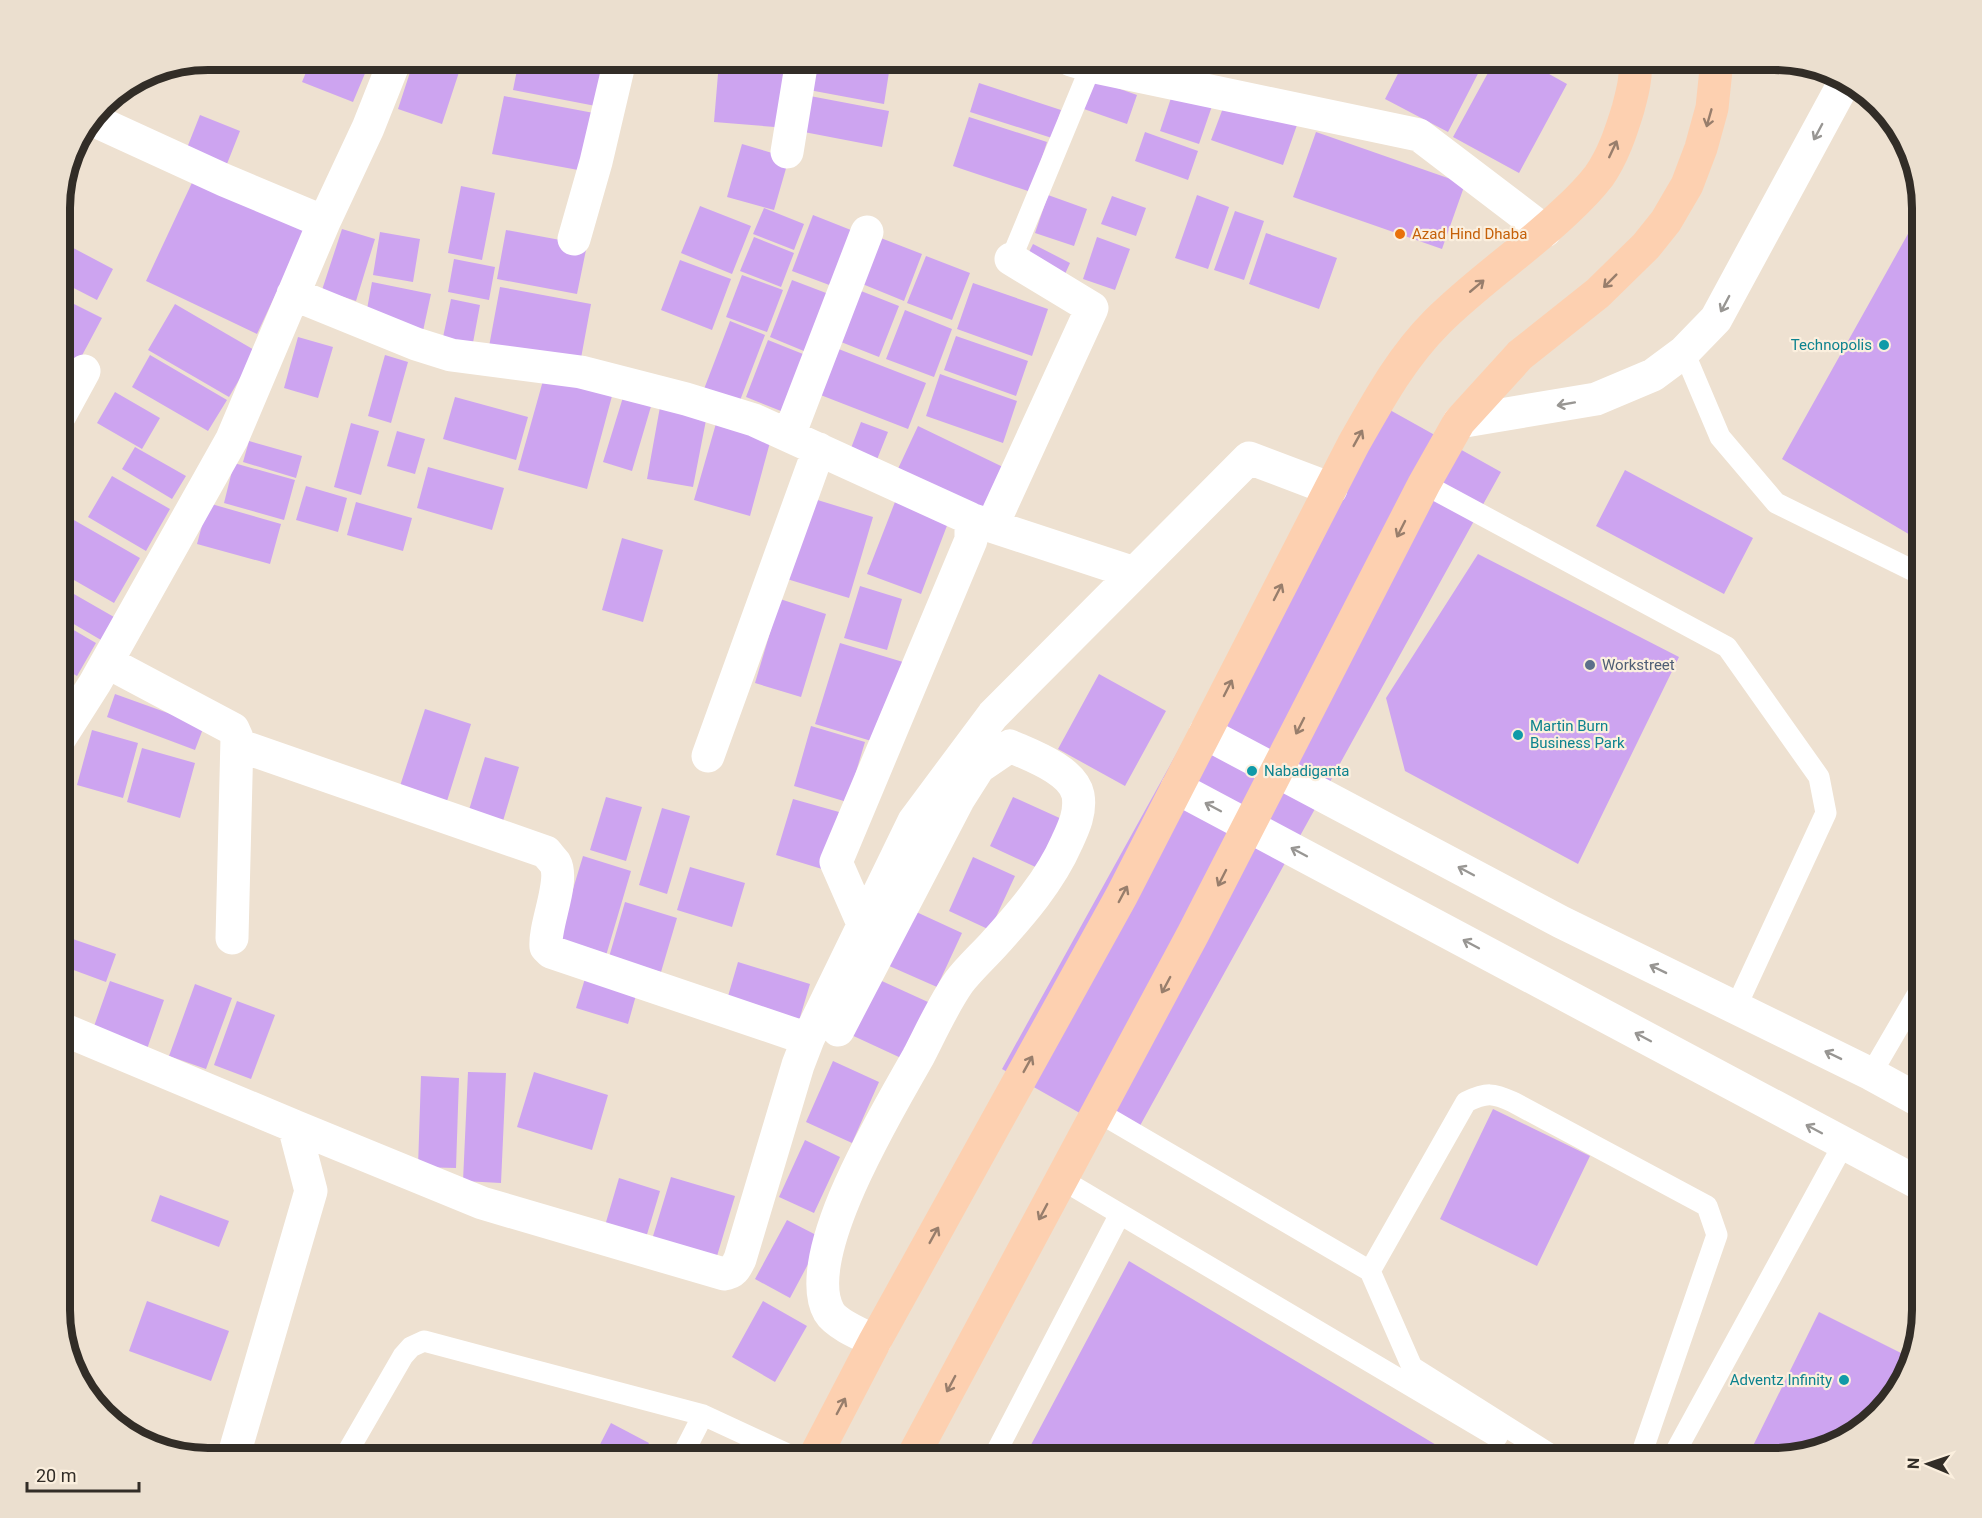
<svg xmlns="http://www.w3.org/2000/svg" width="1982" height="1518" font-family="Roboto,sans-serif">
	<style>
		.building { fill: #cda4f0 }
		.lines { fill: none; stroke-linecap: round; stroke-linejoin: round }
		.lane { stroke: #fff; stroke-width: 21 }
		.street { stroke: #fff; stroke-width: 33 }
		.secondary { stroke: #fff; stroke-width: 33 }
		.primary { stroke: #fdd0b0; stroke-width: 33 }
		.oneway { stroke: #987e6c }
		.oneway2 { stroke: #989693 }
		.food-dot { fill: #e8710a; stroke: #fbefde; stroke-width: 2 }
		.culture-dot { fill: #0f9aa8; stroke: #fbefde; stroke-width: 2 }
		.service-dot { fill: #5c6f8a; stroke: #fbefde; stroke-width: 2 }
		.labels { text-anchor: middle; stroke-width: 4.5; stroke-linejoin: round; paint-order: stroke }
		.food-label { font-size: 15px; fill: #c56008; stroke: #fbefde; text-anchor: start }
		.culture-label { font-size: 15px; fill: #0d838f; stroke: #fbefde; text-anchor: end }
		.service-label { font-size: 15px; fill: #4e5e75; stroke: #fbefde; text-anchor: start }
		.rim { fill: none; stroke: #322d27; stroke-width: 8 }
	</style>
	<rect width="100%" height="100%" fill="#eee1d1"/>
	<!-- building -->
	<path class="building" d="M311 60H340L366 71 353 102 302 82Z
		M347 60H375L370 70Z
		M414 60H463L442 124 398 109Z
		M519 60H614L606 108 513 90Z
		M766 60H789V63L766 62Z
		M814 60H825L889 72 884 104 809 90Z
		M868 60H891L890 65Z
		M1141 60H1202L1199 74Z
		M1405 60H1485L1448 132 1385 99Z
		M1495 60H1524L1567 84 1519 173 1453 137Z
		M719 62 792 69 787 128 714 122Z
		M1092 79 1137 95 1127 124 1081 108Z
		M979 83 1061 110 1052 138 970 112Z
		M1173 92 1212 106 1199 144 1160 131Z
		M504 96 599 114 589 172 492 154Z
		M810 96 889 111 882 147 804 132Z
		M1226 100 1297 125 1283 165 1211 140Z
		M200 115 240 131 223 174 183 158Z
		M969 117 1047 142 1031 192 953 166Z
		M1145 132 1198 151 1188 180 1135 161Z
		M1316 132 1465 184 1442 249 1293 197Z
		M742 144 789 158 774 210 727 197Z
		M197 172 308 225 257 334 146 281Z
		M461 186 495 193 482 260 448 253Z
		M1048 195 1087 209 1074 246 1035 233Z
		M1197 195 1229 207 1208 269 1175 258Z
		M1112 196 1146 208 1136 236 1101 224Z
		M700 206 751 226 732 274 681 253Z
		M1922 206V542L1782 459 1909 232Z
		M764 208 804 224 794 250 753 234Z
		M1235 211 1264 221 1244 280 1214 270Z
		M813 215 861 234 840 289 792 271Z
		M342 229 375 239 356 301 322 290Z
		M506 230 587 245 577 294 497 279Z
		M380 232 420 239 413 282 373 275Z
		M1266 233 1337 258 1319 309 1249 284Z
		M873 235 922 254 904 301 855 281Z
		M754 237 794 253 781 287 740 271Z
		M1097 237 1130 249 1115 290 1083 279Z
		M60 241 113 269 97 300 60 281Z
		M1033 244 1070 263 1061 283 1023 264Z
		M926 256 970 273 952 320 907 303Z
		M454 259 495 267 489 300 448 292Z
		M680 260 731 279 712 330 661 310Z
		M742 275 783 290 767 332 726 317Z
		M792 280 834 296 811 354 770 337Z
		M372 282 431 294 423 331 365 320Z
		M973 283 1048 309 1032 356 957 329Z
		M500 287 591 304 579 369 488 352Z
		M856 289 899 306 879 357 836 340Z
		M60 297 102 318 78 363 60 353Z
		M451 299 480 305 472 348 442 342Z
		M175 304 256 351 229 397 148 350Z
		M905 310 952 329 934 377 886 359Z
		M730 321 765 335 736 411 701 397Z
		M956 336 1028 361 1016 396 944 370Z
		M298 337 333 347 318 398 284 388Z
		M768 340 813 358 791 415 746 397Z
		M836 348 926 383 908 429 818 394Z
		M150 355 227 400 208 431 132 387Z
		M385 355 408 362 391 423 368 416Z
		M60 363 70 368 60 385Z
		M940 374 1017 401 1003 443 926 416Z
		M544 377 612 396 587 489 518 470Z
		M115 392 160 418 142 449 97 423Z
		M624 394 652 403 632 471 603 462Z
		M455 397 528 417 516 460 443 439Z
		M1372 400 1501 472 1131 1142 1002 1069Z
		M660 407 707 415 693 487 647 479Z
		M717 420 772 435 750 516 694 500Z
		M861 422 888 432 874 467 848 456Z
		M351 423 379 431 361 495 334 487Z
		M918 426 1003 467 981 513 896 473Z
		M397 431 425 439 415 474 387 466Z
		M249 441 302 456 296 478 243 462Z
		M135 447 186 476 172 499 122 469Z
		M234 463 295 480 284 520 224 503Z
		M428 467 504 488 492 530 417 508Z
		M1625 470 1753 538 1724 594 1596 526Z
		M112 476 170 509 146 551 88 517Z
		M306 486 347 498 338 532 296 520Z
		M811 498 873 517 849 598 787 579Z
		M356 502 412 518 403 551 347 535Z
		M895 502 948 523 921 594 867 574Z
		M208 503 281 524 270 564 197 544Z
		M60 512 140 558 114 603 60 572Z
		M622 538 663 550 643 622 602 610Z
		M1478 554 1679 657 1578 864 1405 771 1386 698Z
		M60 586 114 617 101 640 60 616Z
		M860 586 902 599 887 650 844 638Z
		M780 599 826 614 801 697 755 683Z
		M60 622 96 643 77 676 60 666Z
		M840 643 903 662 878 743 815 724Z
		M60 672 74 680 60 704Z
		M1099 674 1166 711 1125 786 1058 749Z
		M115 694 204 726 195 750 107 717Z
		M425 709 471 724 447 801 400 786Z
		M811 726 865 742 847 802 794 786Z
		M92 730 138 743 123 798 77 785Z
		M142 748 195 763 180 818 127 802Z
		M485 757 519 767 503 821 469 810Z
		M606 797 642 807 626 861 590 850Z
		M1013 797 1064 820 1042 870 990 846Z
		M793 799 839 812 822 869 776 855Z
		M662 808 690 816 667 894 639 885Z
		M583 856 631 871 605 959 556 945Z
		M973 857 1015 876 990 930 949 911Z
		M690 867 745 883 732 927 677 910Z
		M625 902 677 918 661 972 609 957Z
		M912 910 962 933 937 987 887 965Z
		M70 938 116 954 106 982 60 965Z
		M738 962 810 984 798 1024 726 1003Z
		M587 972 638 988 628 1024 576 1008Z
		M873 977 939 1007 914 1064 847 1033Z
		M110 981 164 1000 146 1052 92 1032Z
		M195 984 232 998 206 1069 169 1056Z
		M237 1001 275 1015 251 1079 214 1065Z
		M833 1061 879 1082 852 1143 806 1122Z
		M468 1072 506 1073 501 1183 463 1181Z
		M534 1072 608 1095 592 1150 517 1127Z
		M421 1076 459 1078 456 1168 418 1167Z
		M1493 1109 1590 1156 1537 1266 1440 1219Z
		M805 1140 840 1157 814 1213 779 1197Z
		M671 1177 735 1196 714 1266 650 1246Z
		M619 1178 660 1191 645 1241 604 1229Z
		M160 1195 229 1221 219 1247 151 1221Z
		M787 1220 822 1238 790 1298 755 1279Z
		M1129 1261 1458 1458H1024Z
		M147 1301 229 1331 211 1381 129 1351Z
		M763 1301 807 1326 775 1382 732 1357Z
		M1819 1312 1913 1359 1891 1400 1839 1443 1774 1458H1747Z
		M611 1423 649 1443 641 1458H593Z"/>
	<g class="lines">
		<!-- lane -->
		<path class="lane" d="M1011 259 1091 66
			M1684 352 1720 437 1776 503 1922 575
			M1424 484 1727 647 1819 777 1826 813 1736 1007
			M1871 1074 1917 995
			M1098 1112 1370 1271 1412 1367 1556 1458
			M1061 1179 1497 1437
			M1370 1271 1466 1102C1487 1092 1493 1093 1513 1102L1707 1206 1717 1235 1640 1458
			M344 1458 403 1356 411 1347 424 1341 703 1415 796 1458
			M681 1458 703 1415
			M993 1458 1120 1214
			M1672 1458 1843 1145"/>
		<!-- street -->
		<path class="street" d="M1071 60 1091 66 1419 135 1545 231
			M93 120 224 180 324 222
			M787 152 802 60
			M574 239 596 162 620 60
			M293 294 416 344 451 355 581 372 686 399 754 420 969 518 971 525V540L836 862 864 926
			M60 415 84 371
			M1459 422 1596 399 1653 375 1684 352 1716 319 1845 81
			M789 435 867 232
			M970 519 1134 573
			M992 526 1092 308 1011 259
			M107 662 233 729 237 738 232 938
			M60 738 95 683 232 439 324 222 368 128 395 60
			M238 745 546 852C548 855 552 859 555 863 565 881 544 925 546 947L551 952 808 1039
			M708 756 819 449
			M60 1028 294 1126
			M838 1030 958 800 979 767 1010 746C1030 755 1073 770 1078 795 1081 812 1074 827 1067 842 1050 881 1021 914 993 945 982 957 969 969 959 982 944 1003 930 1034 918 1057 889 1109 798 1257 829 1312 836 1324 862 1335 875 1341
			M233 1458 311 1191 294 1126 482 1203 724 1274C734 1273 736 1267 740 1259L798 1065 808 1039 914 821 993 715 1249 458 1331 489"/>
		<!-- secondary -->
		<path class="secondary" d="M1205 733 1561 922 1871 1074 1922 1102
			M1177 788 1922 1185"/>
		<!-- primary -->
		<path class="primary" d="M814 1458 875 1341 1122 895 1353 445C1378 401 1401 358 1437 322 1477 282 1524 251 1565 212 1577 201 1589 189 1599 176 1613 156 1621 132 1628 109 1632 94 1637 76 1635 60
			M912 1458 1193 934 1424 484 1459 422 1520 355 1598 293 1646 246 1666 221 1687 185 1701 148 1712 108 1717 60"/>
	</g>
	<!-- one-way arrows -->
	<defs><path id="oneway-shaft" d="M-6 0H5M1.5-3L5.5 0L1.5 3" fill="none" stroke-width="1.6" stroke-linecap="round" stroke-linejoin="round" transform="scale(1.5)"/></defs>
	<g class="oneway">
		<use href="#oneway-shaft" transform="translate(1709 118) rotate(106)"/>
		<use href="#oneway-shaft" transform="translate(1613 149) rotate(-65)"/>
		<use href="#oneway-shaft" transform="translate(1610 281) rotate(135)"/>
		<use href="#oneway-shaft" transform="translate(1477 286) rotate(-40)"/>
		<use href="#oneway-shaft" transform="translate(1358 438) rotate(-61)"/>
		<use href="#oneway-shaft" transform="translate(1401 529) rotate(117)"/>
		<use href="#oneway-shaft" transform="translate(1278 592) rotate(-63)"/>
		<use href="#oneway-shaft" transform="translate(1228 688) rotate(-63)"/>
		<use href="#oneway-shaft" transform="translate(1300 726) rotate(117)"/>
		<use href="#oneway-shaft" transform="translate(1222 878) rotate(117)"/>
		<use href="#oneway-shaft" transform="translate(1123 894) rotate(-62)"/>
		<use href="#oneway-shaft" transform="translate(1166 985) rotate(118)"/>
		<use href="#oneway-shaft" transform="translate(1028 1064) rotate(-61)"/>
		<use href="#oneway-shaft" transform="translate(1043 1212) rotate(118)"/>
		<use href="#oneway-shaft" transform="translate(934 1235) rotate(-61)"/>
		<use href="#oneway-shaft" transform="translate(951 1384) rotate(118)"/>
		<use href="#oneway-shaft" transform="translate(841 1406) rotate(-62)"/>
	</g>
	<g class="oneway2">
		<use href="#oneway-shaft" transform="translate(1818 132) rotate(118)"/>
		<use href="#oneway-shaft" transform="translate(1725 304) rotate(118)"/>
		<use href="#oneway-shaft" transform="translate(1566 404) rotate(170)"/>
		<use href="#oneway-shaft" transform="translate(1213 807) rotate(-152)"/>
		<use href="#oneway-shaft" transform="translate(1299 852) rotate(-152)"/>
		<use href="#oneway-shaft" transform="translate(1466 871) rotate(-152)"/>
		<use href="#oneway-shaft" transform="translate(1471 944) rotate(-152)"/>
		<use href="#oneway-shaft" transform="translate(1658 969) rotate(-154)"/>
		<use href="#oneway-shaft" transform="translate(1643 1037) rotate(-152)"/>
		<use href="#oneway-shaft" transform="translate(1833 1055) rotate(-154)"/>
		<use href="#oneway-shaft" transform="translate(1814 1129) rotate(-152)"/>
	</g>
	<!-- markers -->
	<circle class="food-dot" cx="1400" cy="234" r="6"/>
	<g class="culture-dot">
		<circle cx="1884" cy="345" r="6"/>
		<circle cx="1518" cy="735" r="6"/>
		<circle cx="1252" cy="771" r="6"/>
		<circle cx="1844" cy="1380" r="6"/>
	</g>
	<circle class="service-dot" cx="1590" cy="665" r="6"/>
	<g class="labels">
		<!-- food labels -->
		<g class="food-label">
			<text x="1412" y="239">Azad Hind Dhaba</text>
		</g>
		<!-- culture labels -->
		<g class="culture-label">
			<text x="1872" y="350">Technopolis</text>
			<text x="1530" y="731" text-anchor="start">Martin Burn<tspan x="1530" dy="17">Business Park</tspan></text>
			<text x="1264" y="776" text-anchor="start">Nabadiganta</text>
			<text x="1832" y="1385">Adventz Infinity</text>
		</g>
		<!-- service labels -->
		<g class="service-label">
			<text x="1602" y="670">Workstreet</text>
		</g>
	</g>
	<!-- crop -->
	<path d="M0 0H1982V1518H0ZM208 70H1774A138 138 0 0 1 1912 208V1310A138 138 0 0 1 1774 1448H208A138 138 0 0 1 70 1310V208A138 138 0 0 1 208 70Z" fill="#ebdfcf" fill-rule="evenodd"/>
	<path class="rim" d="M208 70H1774A138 138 0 0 1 1912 208V1310A138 138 0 0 1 1774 1448H208A138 138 0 0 1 70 1310V208A138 138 0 0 1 208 70Z"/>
	<!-- north arrow -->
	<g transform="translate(1928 1464) rotate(272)" stroke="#fbefde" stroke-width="4.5" paint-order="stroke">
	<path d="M0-4.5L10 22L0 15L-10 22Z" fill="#322d27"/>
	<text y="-9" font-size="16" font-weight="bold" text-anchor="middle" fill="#322d27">N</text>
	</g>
	<!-- scale -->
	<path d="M27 1482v9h112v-9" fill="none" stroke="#322d27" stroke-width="3"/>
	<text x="36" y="1482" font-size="18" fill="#322d27" stroke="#fbefde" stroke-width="4.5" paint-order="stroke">20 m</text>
</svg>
